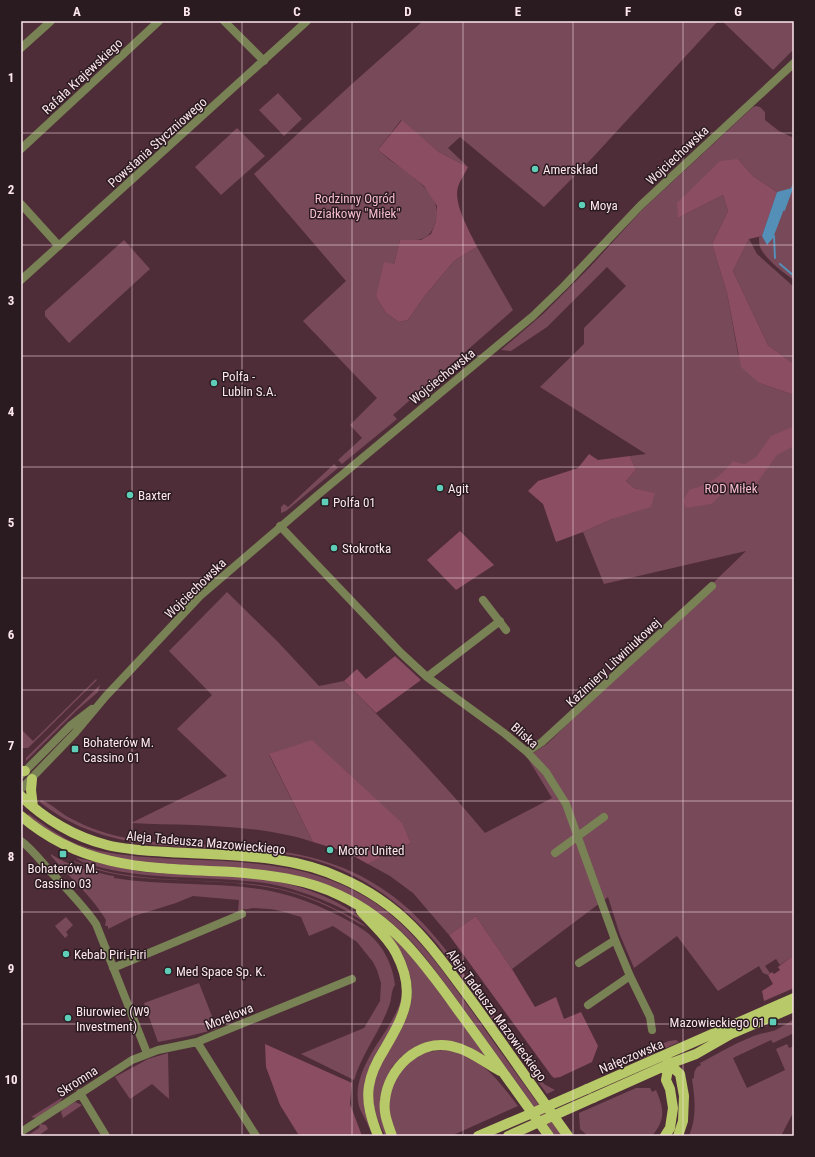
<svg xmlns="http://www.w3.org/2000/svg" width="815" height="1157" font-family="'Roboto Condensed',sans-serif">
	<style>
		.green { fill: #784959 }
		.forest { fill: #8a4d62 }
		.water { fill: #538fb6 }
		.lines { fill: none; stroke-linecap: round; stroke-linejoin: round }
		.stream { stroke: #538fb6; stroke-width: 2 }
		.minor { stroke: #788254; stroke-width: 8 }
		.major { stroke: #b7c968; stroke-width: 10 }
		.major-bridge { stroke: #b7c968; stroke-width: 10 }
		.grid { fill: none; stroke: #fde6ed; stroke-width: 1; stroke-opacity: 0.55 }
		.poi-dot { fill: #5eceb8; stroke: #2a1b20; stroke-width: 1.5 }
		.labels { text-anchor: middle; stroke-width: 3; stroke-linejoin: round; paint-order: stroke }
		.street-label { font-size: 13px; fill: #fde6ed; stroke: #2a1b20 }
		.poi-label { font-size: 13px; fill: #fde6ed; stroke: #2a1b20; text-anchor: start }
		.park-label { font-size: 13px; fill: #f5bcce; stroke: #2a1b20 }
		.neatline { fill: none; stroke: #fde6ed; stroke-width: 1.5 }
		.grid-label { font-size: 13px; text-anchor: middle; font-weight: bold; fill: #fde6ed }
	</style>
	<rect width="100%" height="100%" fill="#4f2d38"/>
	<!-- green -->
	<path class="green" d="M423 21H718L595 155 544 207 460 137 448 148 468 167 439 152 401 120 378 150C385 156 392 162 400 167 419 182 446 199 434 226 427 243 416 240 400 240L394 264 376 297 386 313 399 322 408 320 424 297 454 261 477 247 513 310 393 415 397 419 342 464 338 460 362 438 350 425 377 398 303 321 346 281 254 174 353 83Z
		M722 21H794V49L773 70Z
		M278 93 302 119 284 136 259 110Z
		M756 106 760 107 765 112V120L779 131 794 138V280C784 273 765 259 760 247 759 244 759 240 759 237L762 236 777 192 753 176 738 159 678 218 723 195 728 211 712 244 727 293 738 354 759 383 791 394H794V955L780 965 776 959 765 966 770 973 768 975 763 973 759 966 718 991 677 936 634 968 620 935 608 897 512 969 476 916 449 935 413 893 390 876 368 864 411 843 402 824 312 741 269 755 313 842C255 823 191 826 131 823L227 776 177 729 212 695 169 651 227 592 278 642 319 686 344 681C393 730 441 780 485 833L552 798 527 757 547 744 746 551 604 584 583 532 612 519 654 493 634 488 626 481 636 470 630 456 646 454 540 387 584 344V328L626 286 607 267 547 327 511 351 501 350 543 314 589 268 642 210 753 107Z
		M237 128 265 156 221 195 195 167Z
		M749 239 757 254 794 287V364L768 345 733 271Z
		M124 240 150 269 69 343 45 316V311Z
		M334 464 338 468 286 511 281 513V507L284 504 288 507Z
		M96 679 97 680 28 748H21V729L33 741Z
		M100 685 98 692 77 710 26 761V758Z
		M41 800C51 803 60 813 70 818 88 828 109 835 131 839 151 843 172 843 192 844 266 848 332 850 394 897 428 923 452 957 477 992 499 1022 521 1053 544 1084L555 1090 547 1094 438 945C401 901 354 867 297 856 208 839 116 863 40 802Z
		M29 814C44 825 60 837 77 844 103 854 131 856 159 858 225 862 295 859 355 891 409 919 439 966 474 1014 503 1055 532 1096 562 1136H555C526 1096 497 1055 468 1015 449 990 431 962 409 939 373 902 326 880 276 872L149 863 113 858 61 839 27 816Z
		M51 854C66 865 96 873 114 876V878C163 886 212 882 260 889 291 894 322 906 349 921 356 925 363 929 369 934 384 947 393 966 395 985 391 990 392 999 389 1006 380 1032 362 1053 354 1080L301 1054 364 1028 380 1001 381 983 377 970 373 962 357 942 333 926 309 936 301 917C291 914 280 910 269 909 264 909 258 908 253 908 249 908 248 910 244 909L238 911 239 900 193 896 176 903 134 916 108 929V926H105L106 920C92 896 69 877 51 856Z
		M76 858C99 862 121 869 144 872 182 875 221 873 259 878 305 885 354 903 384 940 398 957 406 979 403 1001 401 1013 394 1024 388 1034 364 1075 357 1090 374 1136 371 1132 369 1127 367 1123 365 1118 362 1114 360 1109 350 1082 373 1050 387 1029 392 1020 399 1009 401 999 406 972 388 941 368 925 342 904 289 885 256 882 228 879 200 878 172 877 145 875 118 873 92 865 86 863 79 861 76 858Z
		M74 861C131 884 192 878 251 884 282 887 314 897 341 912 350 916 359 921 367 927 356 923 344 914 333 909 311 898 285 889 260 886 197 876 135 887 74 862Z
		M66 917 73 925 66 932 68 935 65 938 55 926Z
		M389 934 412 956 487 1057 463 1044 402 1056 392 1067 383 1086 388 1136H385C378 1120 370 1104 373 1086 375 1072 384 1058 391 1047 398 1035 405 1024 409 1011 418 984 406 956 389 934Z
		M199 983 217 1029 189 1036 158 1042 144 1003Z
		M794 1019V1033L773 1043 771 1040 733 1058 747 1088 785 1070 776 1049 787 1044 789 1048 794 1046V1111L781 1136H689C697 1117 695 1099 692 1079L694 1078C694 1072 695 1067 701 1065L700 1063C717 1054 742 1039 760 1034 767 1032 774 1032 781 1027 785 1025 789 1022 794 1019Z
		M676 1040 679 1042 646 1057 625 1063 646 1053 645 1051 669 1041Z
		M444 1050C480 1054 498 1080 518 1106L451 1136H397C393 1126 390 1116 389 1106 389 1085 402 1064 420 1055 428 1051 436 1051 444 1050Z
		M168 1053 169 1099 152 1084 130 1099 115 1077 148 1059Z
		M636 1088H650L652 1092 656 1090C664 1109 666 1119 652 1136H588L580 1129 579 1113Z
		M63 1097 60 1102 36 1118 31 1117Z
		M75 1102 82 1105 63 1118 61 1112 63 1109Z
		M40 1124 46 1125 48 1129 38 1136H27L39 1128Z"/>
	<!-- forest -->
	<path class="forest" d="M402 120 439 152 468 167C465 174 460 180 458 187 453 204 470 232 477 247L454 261 424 297 408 320 399 322 386 313 376 297 384 262 394 264 400 240H421L431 234 436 221 437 206 424 186 378 150Z
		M738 159 753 176 777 192 762 236 749 239 733 271 768 345 794 364V394H791L759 383 741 367 727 293 712 244 728 211 723 195 678 218 677 203 720 161Z
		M794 426V446L777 455 759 480 752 488 730 487 711 504 686 508 683 501 689 490C710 484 719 478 733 461L744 464 756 457 771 436Z
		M589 454 598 460 630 456 636 470 626 481 634 488 655 493 651 507 612 519 583 532 556 542 543 504 528 491 538 481 578 468Z
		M460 531 494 565 456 590 427 560Z
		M395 656 421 680 376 713 344 681 357 669 366 679Z
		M312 740 402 823 411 843 368 864 346 852 313 842 269 754Z
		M476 916 512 969 535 1007 556 997 564 1019 581 1012 598 1046 592 1062 560 1077 554 1078 551 1075 449 935Z
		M794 955V988L764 1001 762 991 773 984 768 975 772 972 774 974 780 970 778 967Z
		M265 1044 352 1083 350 1104 362 1136H306L298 1134 280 1105 266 1067Z"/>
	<!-- water -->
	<path class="water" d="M792 188 773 238 767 245 762 236 777 192Z"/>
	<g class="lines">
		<!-- stream -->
		<path class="stream" d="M784 210 794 183
			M774 236 775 258
			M780 264 794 276"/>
		<!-- minor -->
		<path class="minor" d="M224 21 264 61
			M21 48 51 21
			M21 149 159 21
			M21 204 59 246
			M21 280 307 21
			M280 526 401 653 427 677 504 733 527 752 546 772 566 804 615 940 630 976 650 1017 652 1030
			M483 600 506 630
			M427 677 500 621
			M527 752 542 742 712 586
			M21 775 70 726 92 709
			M21 789 75 733 106 696 200 596 319 494 533 316 564 286 640 206 794 63
			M21 841C32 849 40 860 49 870 65 887 83 905 96 924L147 1053
			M555 853 604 817
			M579 963 615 940
			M113 968 242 914
			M588 1005 630 976
			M80 1093 106 1136
			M21 1132 132 1060 158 1050 197 1042
			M256 1136 197 1042 352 979"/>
		<!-- major -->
		<path class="major" d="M21 771H25
			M32 779 31 790 33 807
			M21 796C44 819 75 837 107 845 127 850 148 851 168 852 226 856 288 853 341 878 406 906 434 950 474 1004 506 1048 536 1092 568 1136
			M21 816C85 871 154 868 233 872 270 875 306 879 339 895 399 923 428 969 466 1021 494 1059 521 1098 549 1136
			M361 911C373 925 388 937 396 953 417 993 405 1014 384 1050 377 1061 371 1073 369 1086 366 1103 372 1120 378 1136
			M668 1060 669 1064 680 1074 684 1096 683 1121 678 1136
			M587 1089 794 998
			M593 1098 669 1064 696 1054 731 1034 794 1007
			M392 1136C388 1124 383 1113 385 1100 388 1069 418 1039 451 1046 470 1050 484 1062 500 1071
			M478 1136 530 1114
			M665 1136 670 1128 673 1108 670 1089 666 1080 669 1064"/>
		<!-- major-bridge -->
		<path class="major-bridge" d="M530 1114 587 1089
			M508 1136 593 1098"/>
	</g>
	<!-- grid -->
	<path class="grid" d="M132 21V1136M242 21V1136M352 21V1136M463 21V1136M573 21V1136M683 21V1136M21 133H794M21 245H794M21 356H794M21 467H794M21 578H794M21 690H794M21 801H794M21 912H794M21 1024H794"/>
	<!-- markers -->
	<g class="poi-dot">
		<circle cx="535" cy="169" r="4"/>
		<circle cx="582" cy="205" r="4"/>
		<circle cx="214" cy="383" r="4"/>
		<circle cx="440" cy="488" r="4"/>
		<circle cx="130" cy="495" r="4"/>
		<rect x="321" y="498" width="8" height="8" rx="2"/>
		<circle cx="334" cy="548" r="4"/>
		<rect x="71" y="745" width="8" height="8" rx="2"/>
		<circle cx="330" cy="850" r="4"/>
		<rect x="59" y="850" width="8" height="8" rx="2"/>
		<circle cx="66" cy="954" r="4"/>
		<circle cx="168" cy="971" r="4"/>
		<circle cx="68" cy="1018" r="4"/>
		<rect x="769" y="1018" width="8" height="8" rx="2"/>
	</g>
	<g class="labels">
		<!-- street labels -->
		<g class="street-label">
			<text transform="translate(82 76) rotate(-43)" y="5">Rafała Krajewskiego</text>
			<text transform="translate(157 142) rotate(-42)" y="5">Powstania Styczniowego</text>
			<text transform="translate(677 155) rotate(-43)" y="5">Wojciechowska</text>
			<text transform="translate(442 376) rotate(-39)" y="5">Wojciechowska</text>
			<text transform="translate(195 588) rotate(-44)" y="5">Wojciechowska</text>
			<text transform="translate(613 662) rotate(-43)" y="5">Kazimiery Litwiniukowej</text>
			<text transform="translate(525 735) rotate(41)" y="5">Bliska</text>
			<text transform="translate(206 842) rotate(5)" y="5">Aleja Tadeusza Mazowieckiego</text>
			<text transform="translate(497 1015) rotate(54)" y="5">Aleja Tadeusza Mazowieckiego</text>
			<text transform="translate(229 1016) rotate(-22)" y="5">Morelowa</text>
			<text transform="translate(631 1056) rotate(-23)" y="5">Nałęczowska</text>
			<text transform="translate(77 1081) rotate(-33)" y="5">Skromna</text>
		</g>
		<!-- poi labels -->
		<g class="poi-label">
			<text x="543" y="174">Amerskład</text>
			<text x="590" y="210">Moya</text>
			<text x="222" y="381">Polfa -<tspan x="222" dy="15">Lublin S.A.</tspan></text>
			<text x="448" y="493">Agit</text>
			<text x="138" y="500">Baxter</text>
			<text x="333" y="507">Polfa 01</text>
			<text x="342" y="553">Stokrotka</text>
			<text x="83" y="747">Bohaterów M.<tspan x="83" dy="15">Cassino 01</tspan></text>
			<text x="338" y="855">Motor United</text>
			<text x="63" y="873" text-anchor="middle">Bohaterów M.<tspan x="63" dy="15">Cassino 03</tspan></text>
			<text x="74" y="959">Kebab Piri-Piri</text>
			<text x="176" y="976">Med Space Sp. K.</text>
			<text x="76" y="1016">Biurowiec (W9<tspan x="76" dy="15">Investment)</tspan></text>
			<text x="765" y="1027" text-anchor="end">Mazowieckiego 01</text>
		</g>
		<!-- park labels -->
		<g class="park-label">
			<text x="355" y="203">Rodzinny Ogród<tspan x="355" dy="15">Działkowy "Miłek"</tspan></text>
			<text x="731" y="493">ROD Miłek</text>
		</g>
	</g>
	<!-- border -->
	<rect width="815" height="1157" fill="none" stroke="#2a1b20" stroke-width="44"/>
	<rect x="22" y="22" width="771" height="1113" class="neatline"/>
	<g class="grid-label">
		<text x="77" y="16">A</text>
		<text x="187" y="16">B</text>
		<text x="297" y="16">C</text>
		<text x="408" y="16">D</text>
		<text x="518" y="16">E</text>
		<text x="628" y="16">F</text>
		<text x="738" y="16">G</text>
		<text x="11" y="82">1</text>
		<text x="11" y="194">2</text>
		<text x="11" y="305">3</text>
		<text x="11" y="416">4</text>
		<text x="11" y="527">5</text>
		<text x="11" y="639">6</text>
		<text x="11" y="750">7</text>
		<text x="11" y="861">8</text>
		<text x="11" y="973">9</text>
		<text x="11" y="1084">10</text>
	</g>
</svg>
